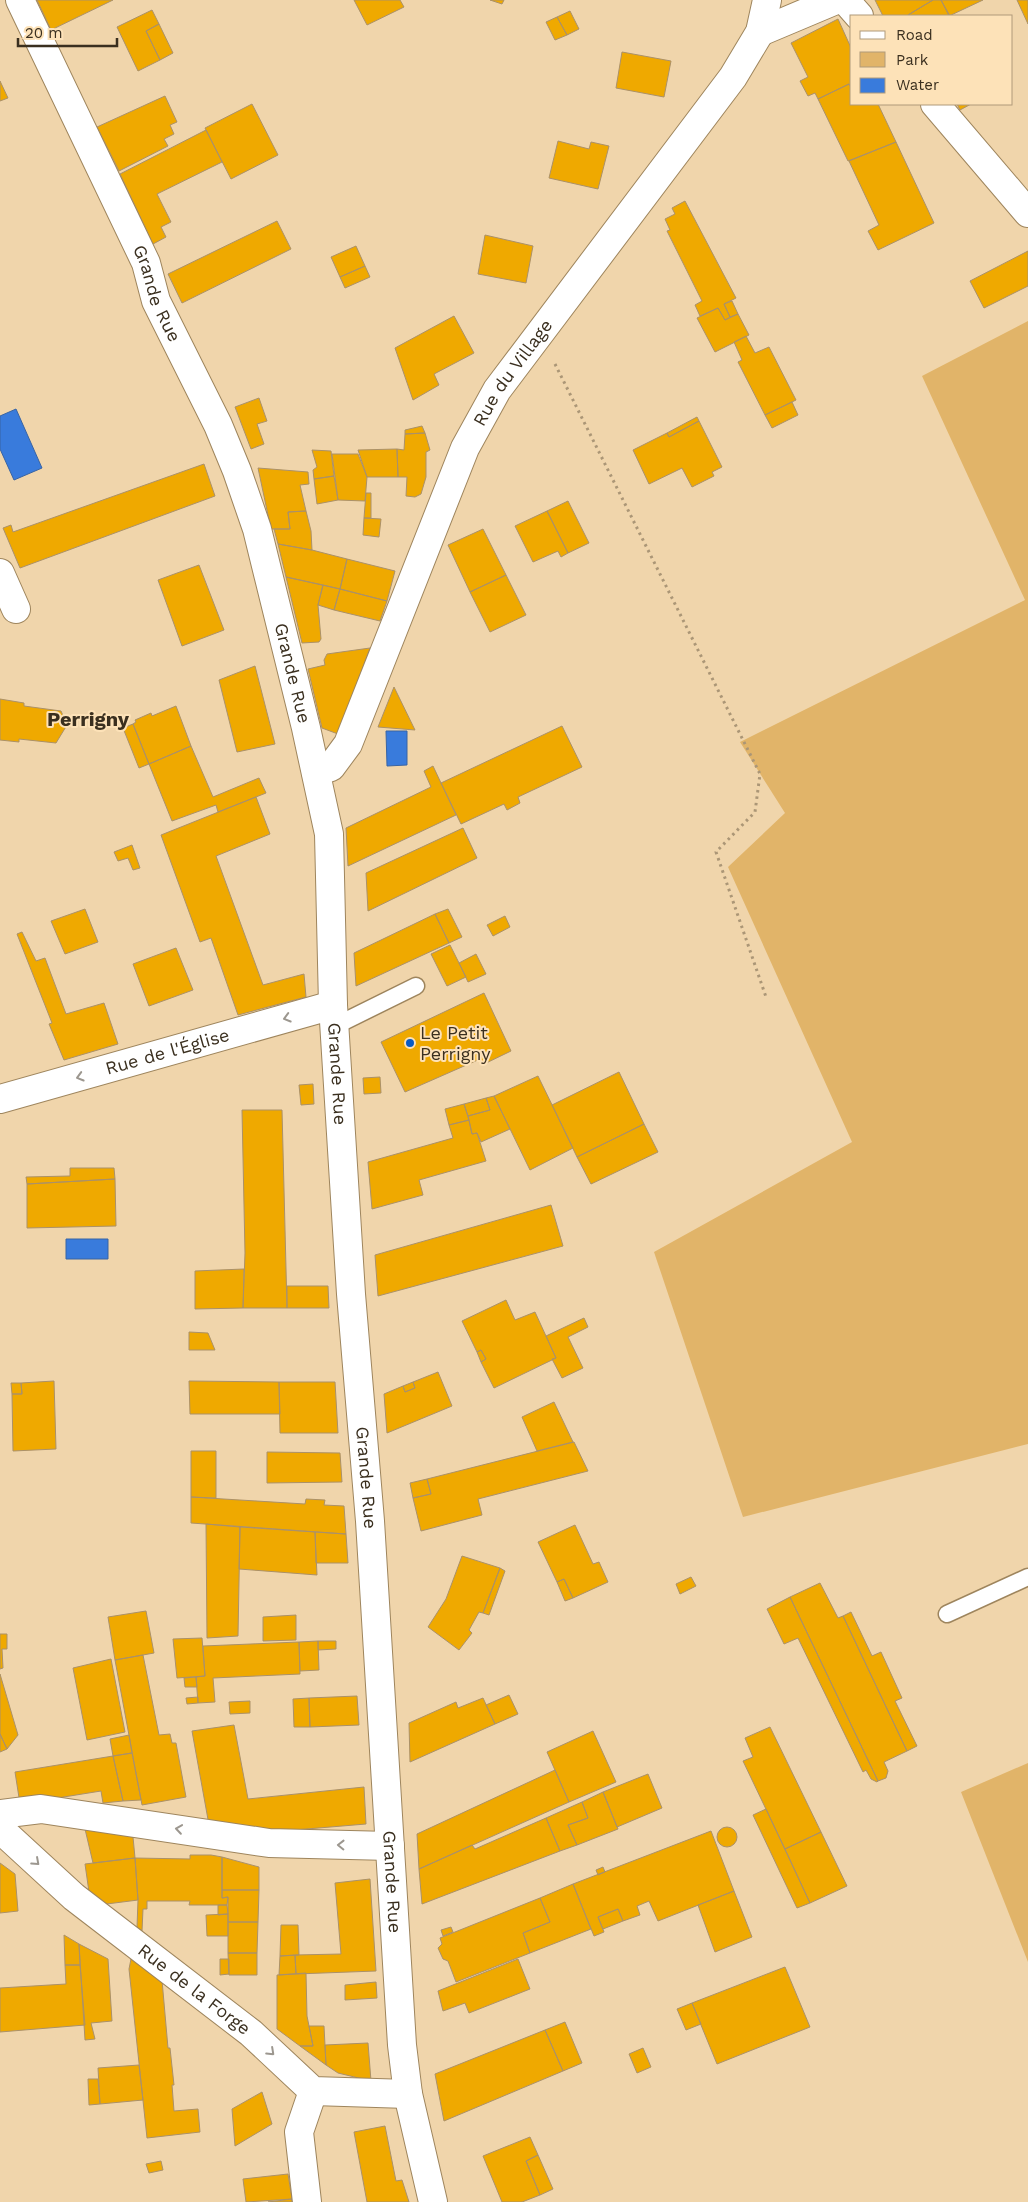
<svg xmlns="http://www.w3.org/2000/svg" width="1028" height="2202" font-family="'Work Sans',sans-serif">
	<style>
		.green { fill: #e1b469 }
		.water { fill: #397bdc; stroke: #3964a3 }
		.building { fill: #efa900; stroke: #ab9169 }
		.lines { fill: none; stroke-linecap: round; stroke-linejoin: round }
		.lane-casing { stroke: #9e855d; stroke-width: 19 }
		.street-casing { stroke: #9e855d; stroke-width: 30 }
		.secondary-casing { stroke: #9e855d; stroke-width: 30 }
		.path { stroke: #ab9676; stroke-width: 3; stroke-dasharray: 2.5 4; stroke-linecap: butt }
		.lane { stroke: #fff; stroke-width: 16 }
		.street { stroke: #fff; stroke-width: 28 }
		.secondary { stroke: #fff; stroke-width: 28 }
		.oneway { stroke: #9c978f }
		.poi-dot { fill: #085ac4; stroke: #fde2b8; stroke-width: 2 }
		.labels { text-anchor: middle; stroke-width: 4; stroke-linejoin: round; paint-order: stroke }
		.street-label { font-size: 18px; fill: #3a2f1f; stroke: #fde2b8 }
		.poi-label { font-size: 18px; fill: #3a2f1f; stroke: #fde2b8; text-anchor: start }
		.quarter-label { font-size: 20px; font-weight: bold; fill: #3a2f1f; stroke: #fde2b8 }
	</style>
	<rect width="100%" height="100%" fill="#f0d5ab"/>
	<!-- green -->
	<path class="green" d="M1028 321V1444L743 1517 654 1252 852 1142 728 867 785 813 740 742 1025 600 922 376Z
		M1028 1763V1962L961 1792Z"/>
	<!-- water -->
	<path class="water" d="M16 409 42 468 14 480 0 449V416Z
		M386 731H407V765L387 766Z
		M66 1239H108V1259H66Z"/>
	<!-- building -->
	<path class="building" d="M37 0H113L51 30Z
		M354 0H400L404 7 367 25Z
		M490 0H504L502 4Z
		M875 0H933L908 15V16H883Z
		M933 0H941L950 16H908V15Z
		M941 0H983L949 16Z
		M1017 0H1028V24Z
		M152 10 159 24 146 31 160 60 138 71 117 27Z
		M570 11 579 29 567 35 557 17Z
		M557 17 567 35 555 40 546 22Z
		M838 19 852 50V89L849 84 818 99 815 93 808 96 800 81 808 77 791 43Z
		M159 24 173 53 160 60 146 31Z
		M622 52 671 61 664 97 616 88Z
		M0 81 8 98 0 101Z
		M849 84 852 89V104H878L896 142 848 161 818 99Z
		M165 96 177 122 170 125 174 134 164 139 168 146 119 171 97 127Z
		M252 104 278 155 231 179 205 128Z
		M957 104H971L960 110Z
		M206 130 222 162 157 194 171 222 161 227 166 237 153 244 120 174Z
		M558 141 589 149 591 142 609 146 598 189 549 178Z
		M896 142 934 223 878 250 868 231 879 225 849 161Z
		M685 201 736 298 724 304 730 317 725 320 718 308 700 316 695 305 702 301 667 231 670 230 665 219 675 214 672 208Z
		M277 221 291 249 182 303 168 274Z
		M485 235 533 246 526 283 478 274Z
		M356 246 365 266 340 277 331 257Z
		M1028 251V286L984 308 970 281Z
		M365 266 370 277 345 288 340 277Z
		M732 301 738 314 730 317 724 304Z
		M718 308 725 320 738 314 749 335 715 352 697 318Z
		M454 316 474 353 434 374 439 385 413 400 395 348Z
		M746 336 755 353 769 347 796 400 765 415 738 362 742 360 734 342Z
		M259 398 267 421 257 424 264 444 251 449 235 407Z
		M792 402 798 415 772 428 765 415Z
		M697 417 699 421 669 437 667 433Z
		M699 421 722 467 712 472 714 476 692 487 682 468 649 484 633 450 667 433 669 437Z
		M422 426 425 433 405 434V430Z
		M425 433 430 450 426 452V477L421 494 415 497 406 496 407 477H398L397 449 404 450 405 434Z
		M397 449 398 477H367L358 450Z
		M312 450 331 451 334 476 314 479 313 470 317 467Z
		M332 454H358L367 477 365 501 338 500Z
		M204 464 215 496 20 568 3 528 11 525 13 532Z
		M258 468 308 472 309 484 300 485 306 511 288 512 290 529H271Z
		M334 476 338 500 317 504 314 479Z
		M366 493H371V518H364Z
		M568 501 589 543 568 553 547 511Z
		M306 511 311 531 312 550 278 544 274 529H290L288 512Z
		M547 511 568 553 561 557 558 551 533 562 515 526Z
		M364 518 381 519 379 537 363 535Z
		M483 529 506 575 470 592 448 545Z
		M278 544 312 550 347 559 340 589 286 577Z
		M347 559 395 571 387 601 340 589Z
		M199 565 224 630 182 646 158 580Z
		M506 575 526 615 490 632 470 592Z
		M286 577 323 585 318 605 321 639 319 642 302 643Z
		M323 585 340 589 334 610 318 605Z
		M340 589 387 601 380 621 334 610Z
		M370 648 338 734 322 728 308 669 325 665 324 660 327 654Z
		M255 666 275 744 237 752 219 680Z
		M394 687 415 730 378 727Z
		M0 699 24 703V706L61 711 67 725 56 743 19 739V742L0 740Z
		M176 706 191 746 149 764 133 724 136 722 135 720 151 713 152 716Z
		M133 724 149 764 139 768 123 728Z
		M562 726 582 767 518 797 520 803 507 810 504 804 461 824 441 783Z
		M191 746 213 797 259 778 266 793 218 812 216 805 172 821 149 764Z
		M433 766 456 815 348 866 346 828 431 787 424 771Z
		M256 797 270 834 216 856 263 985 304 974 306 997 238 1015 211 938 200 942 161 835Z
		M463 828 477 858 368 911 366 873Z
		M132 845 140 868 133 870 128 858 118 861 114 852Z
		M85 909 98 942 65 954 51 921Z
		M448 909 462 937 449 943 435 914Z
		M435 914 449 943 356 986 354 953Z
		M505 916 510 927 493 936 487 925Z
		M22 932 36 961 45 958 66 1014 104 1003 118 1044 64 1060 49 1024 52 1023 17 934Z
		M450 945 466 977 447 986 431 954Z
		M176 948 193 990 149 1006 133 964Z
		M476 954 486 974 468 982 459 963Z
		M484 993 511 1051 482 1065 480 1059 405 1092 381 1042Z
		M619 1072 644 1124 577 1157 552 1105Z
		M538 1076 573 1148 530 1170 494 1096Z
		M380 1077 381 1093 364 1094 363 1078Z
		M313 1084 314 1104 301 1105 299 1085Z
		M494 1096 510 1129 481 1142 477 1133 472 1134 468 1116 490 1110 486 1098Z
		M486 1098 490 1110 468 1116 464 1104Z
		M464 1104 469 1120 449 1125 445 1109Z
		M242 1110H282L287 1308H243L245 1253Z
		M469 1120 472 1134 477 1133 486 1161 419 1180 423 1195 372 1209 368 1162 453 1138 449 1125Z
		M644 1124 658 1152 591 1184 577 1157Z
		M70 1168H114L115 1179 27 1184 26 1177 70 1176Z
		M115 1179 116 1226 27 1228V1184Z
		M551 1205 563 1246 378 1296 375 1255Z
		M244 1269 243 1308 195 1309V1271Z
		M287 1286H328L329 1308H287Z
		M506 1300 515 1320 535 1312 556 1358 494 1388 481 1362 486 1359 481 1350 477 1352 462 1321Z
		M584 1318 588 1327 568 1337 583 1368 562 1378 552 1359 556 1358 546 1336Z
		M189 1332 208 1333 215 1350H189Z
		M481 1350 486 1359 481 1362 477 1352Z
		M438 1372 452 1406 387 1433 384 1394 403 1386 405 1392 415 1388 413 1382Z
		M54 1381 56 1449 13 1451 12 1394H22L21 1383Z
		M189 1381 279 1382 280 1414H190Z
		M279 1382H335L338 1433H280Z
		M413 1382 415 1388 405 1392 403 1386Z
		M11 1383H21L22 1394H12Z
		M554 1402 573 1442 537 1451 522 1417Z
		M574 1442 588 1471 478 1499 482 1515 421 1531 413 1498 431 1494 427 1479Z
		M191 1451H216V1498L191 1497Z
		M267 1452 340 1453 342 1482 267 1483Z
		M427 1479 431 1494 413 1498 410 1483Z
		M191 1497 305 1504 306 1499 325 1500 324 1505 344 1506 346 1534 191 1523Z
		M206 1524 240 1527 238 1636 207 1638Z
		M575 1525 593 1564 599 1562 608 1582 573 1598 564 1579 557 1582 538 1542Z
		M240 1527 315 1532 317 1575 239 1569Z
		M315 1532 346 1534 348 1563H316Z
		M462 1556 500 1568 483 1613 479 1612 469 1630 472 1633 459 1650 428 1627 446 1599Z
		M500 1568 505 1571 489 1615 483 1613Z
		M691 1577 696 1586 680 1594 676 1584Z
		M564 1579 573 1598 565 1601 557 1582Z
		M820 1583 838 1618 843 1616 907 1751 884 1762 888 1771 886 1778 878 1781 790 1597Z
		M790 1597 878 1781 877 1782 871 1779 866 1770 863 1772 798 1638 784 1644 767 1609Z
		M146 1611 154 1653 115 1660 108 1617Z
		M851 1612 872 1656 881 1652 902 1698 895 1701 917 1746 907 1751 843 1616Z
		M296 1615V1640L263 1641V1617Z
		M0 1634H7V1649H2L3 1668 0 1669Z
		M202 1638 205 1676 177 1678 173 1639Z
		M318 1641H336V1649L318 1650Z
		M318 1641 319 1670 300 1671 299 1642Z
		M299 1642 300 1674 213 1678 215 1702 198 1703 196 1677 205 1676 203 1646Z
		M143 1655 159 1735 170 1734 172 1743H176L186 1797 142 1805 115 1660Z
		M111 1659 125 1732 87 1740 73 1668Z
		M0 1674 18 1735 7 1749 0 1734Z
		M196 1677 197 1687H185L184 1678Z
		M509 1695 518 1714 495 1724 486 1705Z
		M357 1696 359 1725 310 1727 309 1698Z
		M198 1697V1703L187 1704 186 1698Z
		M309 1698 310 1727H294L293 1699Z
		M483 1698 495 1724 410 1762 409 1723 456 1702 458 1708Z
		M250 1701V1713L230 1714 229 1702Z
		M234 1725 248 1799 364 1787 366 1824 247 1834 209 1825 192 1731Z
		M770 1727 821 1832 785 1849 743 1761 753 1757 745 1738Z
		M593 1731 616 1782 569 1802 547 1752Z
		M0 1734 7 1749 0 1752Z
		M129 1735 132 1753 113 1756 110 1739Z
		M132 1753 141 1800 123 1801 113 1756Z
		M113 1756 123 1801 103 1803 101 1791 20 1804 15 1772Z
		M555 1770 569 1802 419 1869 417 1834Z
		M648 1774 662 1808 617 1827 603 1792Z
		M603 1792 618 1829 577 1845 568 1825 588 1818 582 1802Z
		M582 1802 588 1818 568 1825 577 1845 560 1851 546 1818Z
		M766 1809 810 1903 797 1908 753 1815Z
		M546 1818 560 1851 422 1904 419 1869 472 1845 475 1849Z
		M717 1837a10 10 0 1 1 20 0a10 10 0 1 1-20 0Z
		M85 1829 133 1837 135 1858 93 1863Z
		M711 1831 734 1891 658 1921 649 1901 637 1906 640 1915 623 1921 618 1909 598 1917 604 1932 594 1936 573 1884Z
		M821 1832 847 1886 810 1903 785 1849Z
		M190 1855H211L222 1857V1898L228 1897 227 1905H189L190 1901H147V1909H143L142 1931 137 1927 138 1900 135 1858 190 1859Z
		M222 1857 259 1867V1890H222Z
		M135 1858 138 1900 91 1906 85 1864Z
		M0 1863 15 1874 18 1911 0 1913Z
		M603 1867 605 1872 598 1875 596 1870Z
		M370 1879 376 1971 296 1974 295 1955 341 1954 335 1883Z
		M573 1884 591 1929 530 1953 523 1933 550 1922 540 1898Z
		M222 1890H259L258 1922H228V1897L222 1898Z
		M734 1891 752 1937 715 1952 698 1905Z
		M540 1898 550 1922 523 1933 530 1953 456 1982 448 1961 443 1959 438 1948 442 1944 440 1938Z
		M218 1905H227L228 1914 218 1915Z
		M618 1909 623 1921 603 1929 598 1917Z
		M228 1914V1936H207L206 1915Z
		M228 1922H258L257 1953H228Z
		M281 1925H298L299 1955 280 1956Z
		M451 1927 453 1932 443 1936 441 1930Z
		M64 1935 79 1944 80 1965H65Z
		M79 1944 108 1959 112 2021 91 2023 95 2039 85 2040Z
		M228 1953H257V1975H229Z
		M295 1955 296 1974 279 1975 280 1956Z
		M131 1959 162 1980 168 2048H170L174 2085H172L174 2111 198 2109 200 2132 147 2138 129 1969Z
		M220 1959H229V1974L220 1975Z
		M518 1959 530 1989 469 2013 465 2003 443 2011 438 1991Z
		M65 1965H80L85 2025 0 2032V1988L66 1984Z
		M785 1967 810 2027 717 2064 692 2003Z
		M306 1973 307 2016 313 2046H300L277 2029V1975Z
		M376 1982 377 1998 345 2000V1985Z
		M692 2003 701 2024 686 2030 677 2009Z
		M565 2022 582 2063 563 2071 545 2030Z
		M309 2026H324L326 2065 300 2046H313Z
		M545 2030 563 2071 444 2121 435 2074Z
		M368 2043 371 2081 338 2073 326 2065 325 2045Z
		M643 2048 651 2067 637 2073 629 2054Z
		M139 2065 143 2100 100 2104 98 2068Z
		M88 2079H98L100 2104 89 2105Z
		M262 2092 272 2124 235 2146 232 2109Z
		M385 2126 396 2181 402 2180 409 2202H367L354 2132Z
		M530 2137 538 2155 526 2161 540 2195 522 2202H502L483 2156Z
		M538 2155 553 2189 540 2195 526 2161Z
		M161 2161 163 2170 149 2173 146 2164Z
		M288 2174 292 2199 246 2202 243 2179Z
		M292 2199V2202H268Z"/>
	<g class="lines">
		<!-- lane casing -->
		<g class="lane-casing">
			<path id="lane" d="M335 1026 416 986
				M947 1614 1028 1577"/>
		</g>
		<!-- street casing -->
		<g class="street-casing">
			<g id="street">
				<path d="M845 0 859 16"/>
				<path d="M760 32 836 0"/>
				<path d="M935 104 1028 213"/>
				<path d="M0 573 16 609"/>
				<path id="s1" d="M316 772 331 767 348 744 465 448 497 390 733 77 760 32 767 0"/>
				<path id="s2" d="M0 1099 333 1005"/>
				<path d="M0 1814 41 1809 269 1843 390 1846"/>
				<path id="s3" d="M0 1829 74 1897 251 2033 313 2091 408 2094"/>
				<path d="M307 2202 299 2132 313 2091"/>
			</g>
		</g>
		<!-- secondary casing -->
		<g class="secondary-casing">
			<g id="secondary">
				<path id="s4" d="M20 0 146 263 156 301 218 425 237 471 257 529 306 728 329 834 333 1005 351 1294 370 1521 402 2045 408 2094 433 2202"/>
			</g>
		</g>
		<!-- path -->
		<path class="path" d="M555 364 760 774 755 812 716 852 766 997"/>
		<!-- lane -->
		<use href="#lane" class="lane"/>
		<!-- street -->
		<use href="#street" class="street"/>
		<!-- secondary -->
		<use href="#secondary" class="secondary"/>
	</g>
	<!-- one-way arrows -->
	<defs><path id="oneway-chevron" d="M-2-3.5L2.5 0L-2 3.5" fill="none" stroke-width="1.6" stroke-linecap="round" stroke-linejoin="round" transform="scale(1.25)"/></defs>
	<g class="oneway">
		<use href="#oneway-chevron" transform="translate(287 1018) rotate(164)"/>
		<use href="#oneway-chevron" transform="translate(80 1077) rotate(164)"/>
		<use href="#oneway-chevron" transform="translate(179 1829) rotate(-172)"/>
		<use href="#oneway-chevron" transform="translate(341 1845) rotate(-179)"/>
		<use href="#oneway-chevron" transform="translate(36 1862) rotate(42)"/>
		<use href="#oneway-chevron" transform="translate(271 2052) rotate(43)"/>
	</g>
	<!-- markers -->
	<circle class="poi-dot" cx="410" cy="1043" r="5"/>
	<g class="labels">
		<!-- street labels -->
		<g class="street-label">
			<text dy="6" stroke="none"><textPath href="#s4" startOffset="324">Grande Rue</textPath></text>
			<text dy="6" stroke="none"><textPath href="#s1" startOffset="452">Rue du Village</textPath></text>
			<text dy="6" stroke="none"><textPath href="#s4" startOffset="729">Grande Rue</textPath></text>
			<text dy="6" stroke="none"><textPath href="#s2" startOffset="174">Rue de l'Église</textPath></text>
			<text dy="6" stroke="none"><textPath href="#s4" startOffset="1134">Grande Rue</textPath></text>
			<text dy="6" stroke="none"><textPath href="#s4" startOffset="1539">Grande Rue</textPath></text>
			<text dy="6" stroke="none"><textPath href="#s4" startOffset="1944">Grande Rue</textPath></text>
			<text dy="6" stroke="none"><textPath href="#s3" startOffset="252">Rue de la Forge</textPath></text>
		</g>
		<!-- poi labels -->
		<g class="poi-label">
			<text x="420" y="1039">Le Petit<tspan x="420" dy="21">Perrigny</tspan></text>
		</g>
		<!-- quarter labels -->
		<g class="quarter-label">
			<text x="88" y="726">Perrigny</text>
		</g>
	</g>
	<!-- legend -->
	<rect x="850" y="15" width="162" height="90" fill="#fde2b8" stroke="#af9a7b"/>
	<rect x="860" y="31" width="25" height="8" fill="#ffffff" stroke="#af9a7b"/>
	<text x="896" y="40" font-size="15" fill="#3a2f1f">Road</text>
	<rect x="860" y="52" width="25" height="15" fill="#e1b469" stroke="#af9a7b"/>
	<text x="896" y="65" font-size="15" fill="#3a2f1f">Park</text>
	<rect x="860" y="78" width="25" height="15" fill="#397bdc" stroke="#af9a7b"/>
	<text x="896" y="90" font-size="15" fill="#3a2f1f">Water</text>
	<!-- scale -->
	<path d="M18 38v8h99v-8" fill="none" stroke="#3a2f1f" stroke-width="2.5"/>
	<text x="25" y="38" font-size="15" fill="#3a2f1f" stroke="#fde2b8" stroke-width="4" paint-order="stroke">20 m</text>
</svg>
